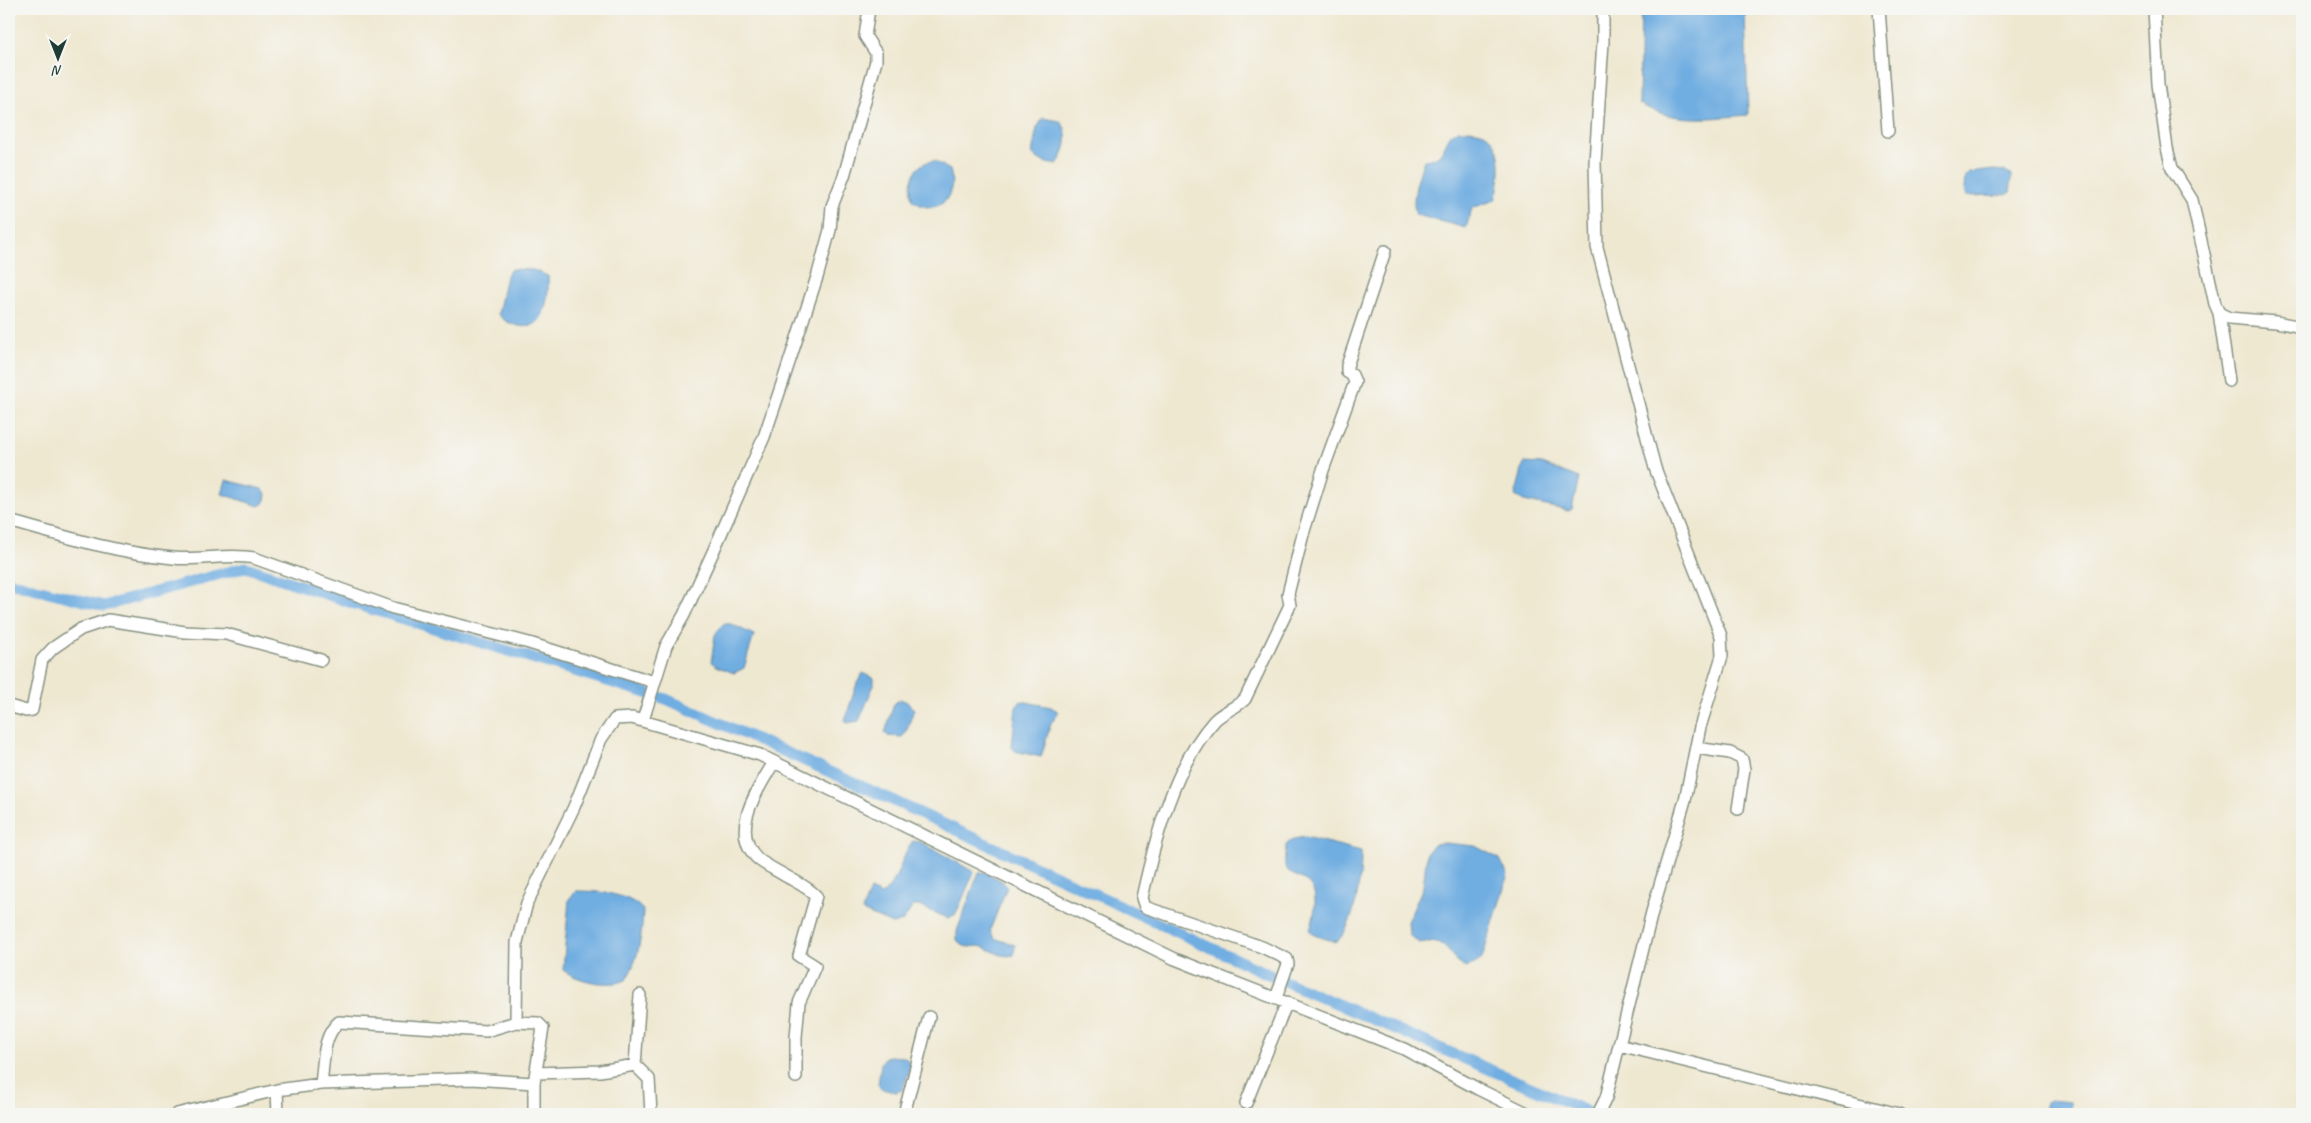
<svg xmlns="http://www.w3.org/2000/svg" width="2311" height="1123" font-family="Caveat,sans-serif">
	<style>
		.water { fill: #6fade1; stroke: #47758a }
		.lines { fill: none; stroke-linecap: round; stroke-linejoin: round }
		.canal { stroke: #6fade1; stroke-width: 11 }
		.street-casing { stroke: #879282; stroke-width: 14 }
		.street { stroke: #fff; stroke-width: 11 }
	</style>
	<rect width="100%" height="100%" fill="#f6f6f2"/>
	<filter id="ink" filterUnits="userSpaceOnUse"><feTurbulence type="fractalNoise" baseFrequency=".02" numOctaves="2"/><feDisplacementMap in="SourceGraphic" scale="10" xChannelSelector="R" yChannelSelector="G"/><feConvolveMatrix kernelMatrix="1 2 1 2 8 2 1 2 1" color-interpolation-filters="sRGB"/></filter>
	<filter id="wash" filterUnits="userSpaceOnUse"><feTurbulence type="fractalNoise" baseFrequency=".0096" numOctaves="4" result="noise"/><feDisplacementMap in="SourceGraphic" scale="20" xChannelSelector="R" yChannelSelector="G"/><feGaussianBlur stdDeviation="1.12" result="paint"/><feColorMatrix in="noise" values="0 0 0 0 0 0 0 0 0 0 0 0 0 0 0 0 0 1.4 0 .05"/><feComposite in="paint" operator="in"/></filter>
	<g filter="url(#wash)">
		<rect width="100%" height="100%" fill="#efe8d1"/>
		<!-- water -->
		<path class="water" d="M1641 9H1745L1748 115C1713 118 1670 124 1639 103Z
			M1043 118 1060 121C1071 132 1066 153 1057 164 1047 165 1038 160 1032 153L1037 128Z
			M1459 130C1467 130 1477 130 1484 133 1506 144 1501 182 1495 200L1472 208 1466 228 1416 215C1410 199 1419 175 1424 160 1445 158 1441 148 1452 133Z
			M935 161 950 170C958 197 937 219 912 200 908 183 914 161 935 161Z
			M1994 170 2004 171 2012 176 2010 193 2003 195 1966 196 1964 190 1965 177 1969 173Z
			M511 269 533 270 548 276C549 289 547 308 540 319 531 333 506 325 498 314L506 276Z
			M1524 463 1542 464 1579 478 1572 509 1569 511 1524 501 1515 496Z
			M226 480 262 489 266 494 265 502 259 506 222 494Z
			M723 624H731L754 635 744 668 734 673 718 667 711 662 715 635Z
			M863 673 874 678V685L859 721 847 723 845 720 857 683Z
			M900 699 907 702 914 709 906 733 902 737 888 736 885 733 894 704Z
			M1021 701 1051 707 1059 712 1051 723 1041 757 1015 751 1012 747 1016 707Z
			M1306 837 1361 851C1362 874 1355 928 1336 942L1314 935 1310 930C1314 916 1321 892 1306 881 1298 876 1288 875 1285 865 1284 859 1286 851 1286 845L1293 839Z
			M913 841 921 842 974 872 956 914 948 918 919 906H913L903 921 892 924 862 911 870 890 881 895C901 881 899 857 913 841Z
			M1445 843 1475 846 1500 859 1508 875 1482 959C1457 978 1457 955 1442 945 1435 940 1426 942 1419 943L1409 935 1408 921 1423 887 1427 853 1434 844Z
			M985 872 1002 881 1007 887 990 930 994 938 1015 945 1014 955C1000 958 995 951 983 947 972 944 967 952 957 940V931L977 877 979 873Z
			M576 891C597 891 629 893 643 910 642 935 639 959 626 980 610 988 577 981 563 970L569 899Z
			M890 1056 904 1057 910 1062V1070L902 1090 896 1092 881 1089 878 1084 881 1064 885 1057Z
			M2050 1100 2070 1102 2071 1114H2043L2046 1102Z"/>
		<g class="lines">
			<!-- canal -->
			<path class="canal" d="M9 582 104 606 246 567 358 605 666 699 870 790 1268 974 1593 1114"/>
		</g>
	</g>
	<g filter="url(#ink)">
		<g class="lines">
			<!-- street casing -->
			<g class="street-casing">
				<path id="street" d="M1879 9 1888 131
					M2154 9 2158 84 2167 148 2172 168 2192 200 2215 304 2219 313 2229 318 2276 322 2302 327
					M2219 313 2229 381
					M9 521C62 536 118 553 173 558 200 561 228 553 254 558L393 608 529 643 654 682
					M9 706 26 711 32 710 42 660 53 648 81 629 108 620 185 632 226 634 321 660
					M643 720 666 646 684 615 713 552 764 437 782 384 818 274 830 230 832 206 844 176 876 61V53L865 36 869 9
					M1696 748 1730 753 1742 759 1744 769 1738 809
					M774 762C758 789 728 831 758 859 765 865 776 870 784 875 794 881 808 887 816 896L799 956 815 966 799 1003 796 1037V1077
					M1276 998 1288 964 1287 959 1262 947 1145 907 1142 898C1155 839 1174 766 1214 721 1222 712 1236 708 1245 699L1290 605 1288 594 1303 534 1323 470 1355 382 1352 375 1347 372V366L1385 251
					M1619 1045 1899 1114
					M635 1065 640 995
					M536 1073 600 1071 635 1065 649 1079 651 1114
					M534 1083 543 1028 538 1023 516 1022 517 942 527 903 574 807 601 739 615 719 632 718 760 755 1175 959 1404 1049 1478 1089 1529 1114
					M321 1084C324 1063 322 1036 339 1022L486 1031 516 1022
					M277 1090 278 1114
					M1246 1103 1287 1002
					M177 1114 277 1090 321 1084 471 1079 534 1083V1114
					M904 1114 929 1017
					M1598 1114 1606 1098 1652 912 1685 800 1700 727 1722 656 1721 636 1655 468 1597 247 1595 162 1603 42V9"/>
			</g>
			<!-- street -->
			<use href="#street" class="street"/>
		</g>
	</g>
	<!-- margin -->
	<rect width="2311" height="1123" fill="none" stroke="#f6f6f2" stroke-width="30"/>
	<!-- north arrow -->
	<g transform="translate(58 58) rotate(180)" stroke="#f6f6f2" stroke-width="4" paint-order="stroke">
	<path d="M0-4L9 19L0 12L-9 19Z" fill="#1f3d34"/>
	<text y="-8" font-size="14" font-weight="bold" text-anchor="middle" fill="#1f3d34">N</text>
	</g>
</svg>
